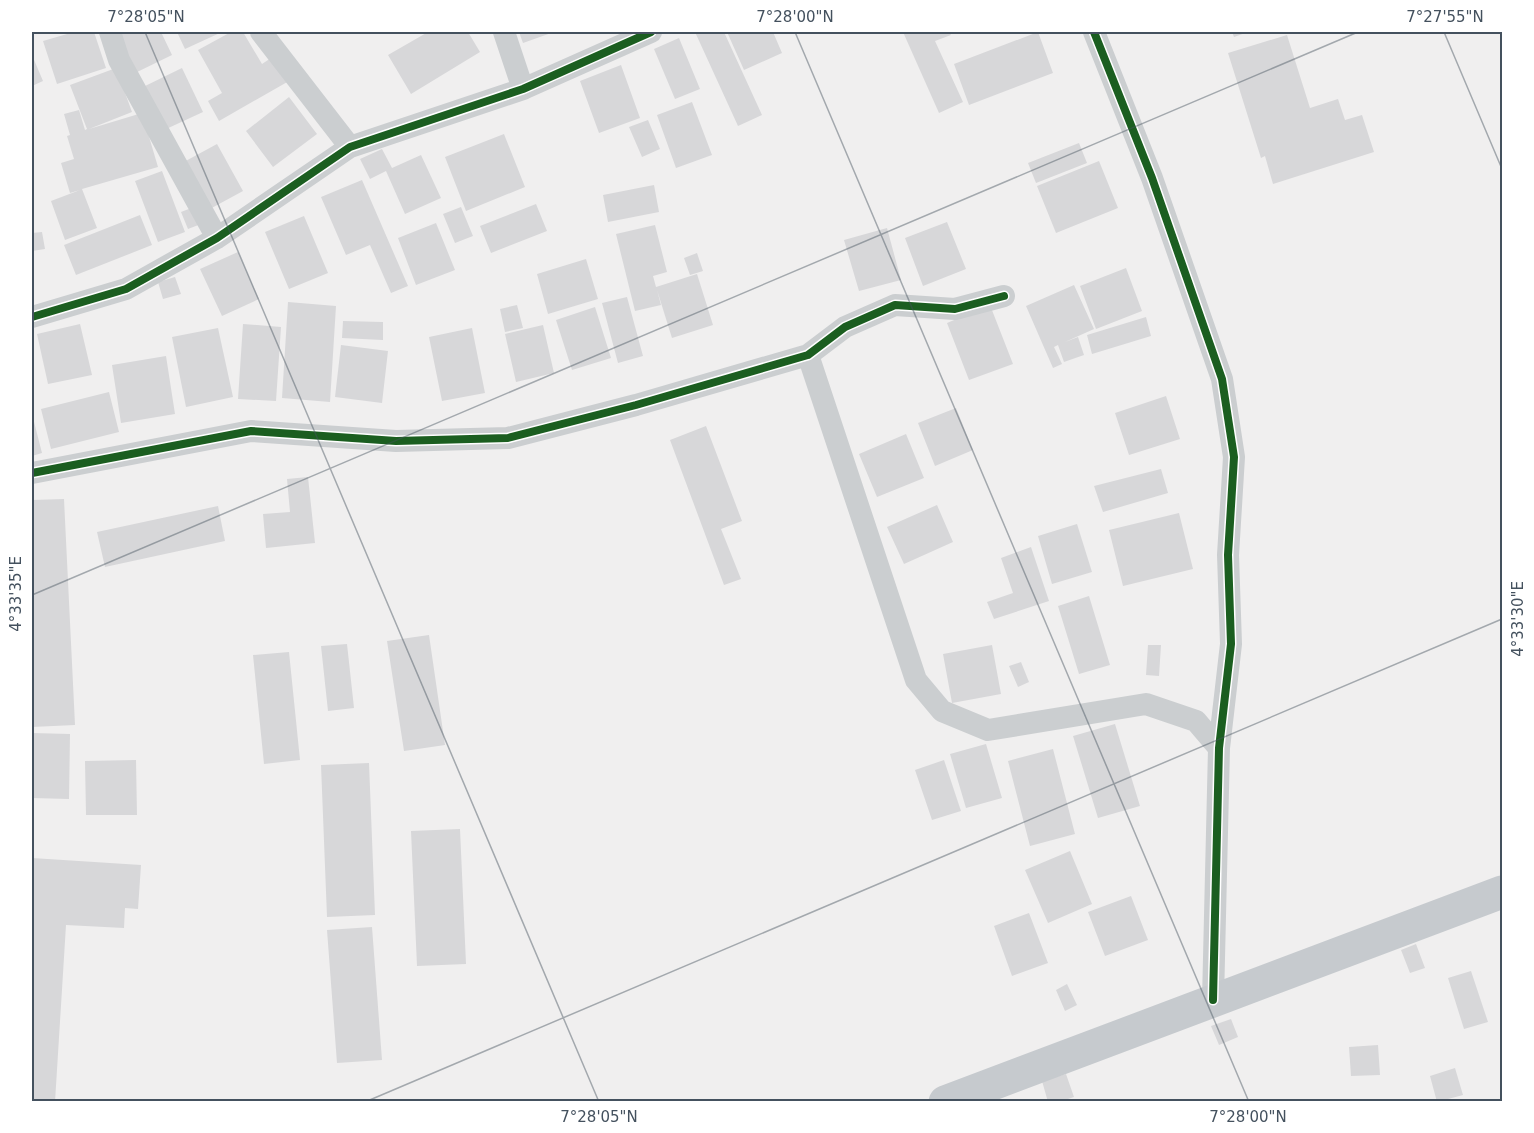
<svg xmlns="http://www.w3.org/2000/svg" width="1534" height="1133" font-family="'DejaVu Sans',sans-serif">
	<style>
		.building { fill: #d7d7d9 }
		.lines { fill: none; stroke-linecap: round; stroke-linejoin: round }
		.minor { stroke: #cbced0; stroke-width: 22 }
		.primary { stroke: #c6cace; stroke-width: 33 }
		.cycleway-casing { stroke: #fff; stroke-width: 11 }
		.cycleway { stroke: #1b5e20; stroke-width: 8 }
		.ticks { fill: none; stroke: #44515e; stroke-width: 1.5; stroke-opacity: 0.45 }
		.neatline { fill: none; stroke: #44515e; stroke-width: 2 }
		.ticks-label { font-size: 15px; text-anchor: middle; fill: #44515e }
	</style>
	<rect width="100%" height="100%" fill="#f0efef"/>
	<!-- building -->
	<path class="building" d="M74 32H94L106 68 57 84 43 41Z
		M117 32H161L172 55 133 74Z
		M177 32H222L185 49Z
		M231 32H243L262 64 274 56 289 81 219 121 208 101 222 93 198 50Z
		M428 32H468L480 52 411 94 388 55Z
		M519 32H554L523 43Z
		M695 32H724L762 115 738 126Z
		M727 32H773L782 53 744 70Z
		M903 32H949L951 35 935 41 963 102 939 113Z
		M1038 32 1053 73 969 105 954 64Z
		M1232 32H1248L1234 37Z
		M1287 35 1310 108 1338 99 1345 120 1362 115 1374 152 1273 184 1265 156 1261 158 1228 53Z
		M679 38 700 89 675 99 654 49Z
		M32 55 43 81 32 86Z
		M621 65 640 118 599 133 580 81Z
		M116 68 132 112 89 129 142 113 158 167 82 189 97 228 65 240 51 201 80 190 70 193 61 163 74 159 67 136 70 135 64 114 79 110 85 130 87 129 70 85Z
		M182 68 203 112 164 130 143 87Z
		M289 97 317 134 273 167 246 131Z
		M692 102 712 155 676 168 657 115Z
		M648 120 660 149 642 157 629 127Z
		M504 134 525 187 466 211 445 157Z
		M1079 143 1087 163 1036 183 1028 163Z
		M217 144 243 191 208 210 182 163Z
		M382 149 392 168 421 155 441 198 405 214 386 171 370 179 360 159Z
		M1099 161 1118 208 1056 233 1037 186Z
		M162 171 185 232 158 242 135 181Z
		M362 180 408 286 391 293 370 245 346 255 321 197Z
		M654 185 659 212 608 222 603 195Z
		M536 204 547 231 491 253 480 226Z
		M194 207 201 224 188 229 181 212Z
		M461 207 473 236 455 243 443 214Z
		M140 215 152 245 76 275 64 245Z
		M304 216 328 273 289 289 265 232Z
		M947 222 966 269 923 286 905 238Z
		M436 223 455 270 416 285 398 238Z
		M655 225 667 272 653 276 656 287 697 274 713 325 672 338 657 290 661 305 635 311 616 234Z
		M887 228 901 280 859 291 844 240Z
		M42 232 45 249 32 251V233Z
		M238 252 259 299 222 316 200 269Z
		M697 253 703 271 690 275 684 258Z
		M586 259 598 299 548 314 537 274Z
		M1126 268 1142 311 1096 329 1080 286Z
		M175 277 181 294 163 299 158 282Z
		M1074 285 1094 329 1065 342 1078 337 1084 355 1064 362 1058 345 1054 347 1062 364 1053 368 1026 306Z
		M627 297 643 356 618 363 602 303Z
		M288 302 336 306 330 402 282 398Z
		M517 305 523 328 505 332 500 309Z
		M990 305 1013 364 969 380 947 323Z
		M595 307 611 358 572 370 556 320Z
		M1146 317 1151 336 1092 354 1087 335Z
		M343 321 383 322V340L342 338Z
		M80 324 92 375 48 384 37 334Z
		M243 324 281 327 276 401 238 399Z
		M543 325 554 373 516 382 505 334Z
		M218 328 233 397 186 407 172 337Z
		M472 328 485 393 442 401 429 337Z
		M341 345 388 351 382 403 335 397Z
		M166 356 175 414 121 423 112 365Z
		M109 392 119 432 51 449 41 409Z
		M1166 396 1180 439 1129 455 1115 413Z
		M956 408 973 450 935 466 918 423Z
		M32 414 42 453 32 456Z
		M706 426 742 521 721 529 741 579 724 585 670 440Z
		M906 434 924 478 877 497 859 454Z
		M1161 469 1168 493 1103 512 1094 486Z
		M308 477 315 543 266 548 263 514 290 512 287 479Z
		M64 499 75 725 32 727V500Z
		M937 505 953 542 904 564 887 527Z
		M218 506 225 541 105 567 97 532Z
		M1179 513 1193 569 1123 586 1109 530Z
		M1077 524 1092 572 1052 584 1038 536Z
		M1031 547 1049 601 994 619 987 602 1013 593 1001 558Z
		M1089 596 1110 665 1079 674 1058 606Z
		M429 635 445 745 404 751 387 641Z
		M347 644 354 708 328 711 321 646Z
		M992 645 1001 694 952 703 943 654Z
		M1148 645H1161L1159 676 1146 675Z
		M289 652 300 760 264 764 253 655Z
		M1021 662 1029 682 1018 687 1009 666Z
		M1115 724 1140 806 1098 818 1073 736Z
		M32 733 70 734 69 799 32 798Z
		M986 744 1002 798 966 808 950 754Z
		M1053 749 1075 834 1030 846 1008 761Z
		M136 760 137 815H86L85 761Z
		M944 760 961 811 932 820 915 770Z
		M369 763 375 915 327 917 321 765Z
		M460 829 466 964 417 966 411 831Z
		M1070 851 1092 904 1048 923 1025 870Z
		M32 858 141 865 138 909 125 908 124 928 66 925 55 1102H32Z
		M1131 896 1148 940 1105 956 1088 912Z
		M1029 913 1048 963 1012 976 994 926Z
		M372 927 382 1060 337 1063 327 930Z
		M1416 944 1425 968 1410 973 1401 950Z
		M1471 971 1488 1022 1464 1029 1448 978Z
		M1067 984 1077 1005 1065 1011 1056 990Z
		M1231 1019 1238 1037 1219 1045 1211 1026Z
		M1378 1045 1380 1075 1351 1076 1349 1047Z
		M1455 1068 1463 1095 1437 1102 1430 1076Z
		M1066 1074 1074 1097 1059 1102H1048L1042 1081Z"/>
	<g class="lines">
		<!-- minor -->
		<path class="minor" d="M110 32 119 60 217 238
			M261 32 350 147
			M504 32 523 89
			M1094 32 1152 178 1222 379 1234 457 1228 555 1231 644 1219 748 1213 1000
			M32 317 126 289 217 238 350 147 523 89 651 32
			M808 355 916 680 942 711 988 730 1146 704 1196 721 1219 748
			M32 473 251 431 396 441 508 438 636 405 808 355 845 327 895 305 955 309 1004 296"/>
		<!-- primary -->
		<path class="primary" d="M945 1102 1502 892"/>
		<!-- cycleway casing -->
		<g class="cycleway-casing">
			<path id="cycleway" d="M1094 32 1152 178 1222 379 1234 457 1228 555 1231 644 1219 748 1213 1000
				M32 317 126 289 217 238 350 147 523 89 651 32
				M32 473 251 431 396 441 508 438 636 405 808 355 845 327 895 305 955 309 1004 296"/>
		</g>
		<!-- cycleway -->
		<use href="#cycleway" class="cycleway"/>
	</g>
	<!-- ticks -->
	<path class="ticks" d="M145 32 599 1102M795 32 1249 1102M1444 32 1502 169M32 595 1358 32M365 1102 1502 619"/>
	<!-- border -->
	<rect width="1534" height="1133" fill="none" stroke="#ffffff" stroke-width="66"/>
	<rect x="33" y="33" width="1468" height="1067" class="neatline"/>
	<g class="ticks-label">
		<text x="146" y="22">7°28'05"N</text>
		<text x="795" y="22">7°28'00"N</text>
		<text x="1445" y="22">7°27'55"N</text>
		<text transform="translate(16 594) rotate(-90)" y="5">4°33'35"E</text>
		<text transform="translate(1518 619) rotate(-90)" y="5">4°33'30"E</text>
		<text x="599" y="1122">7°28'05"N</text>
		<text x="1248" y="1122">7°28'00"N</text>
	</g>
</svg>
